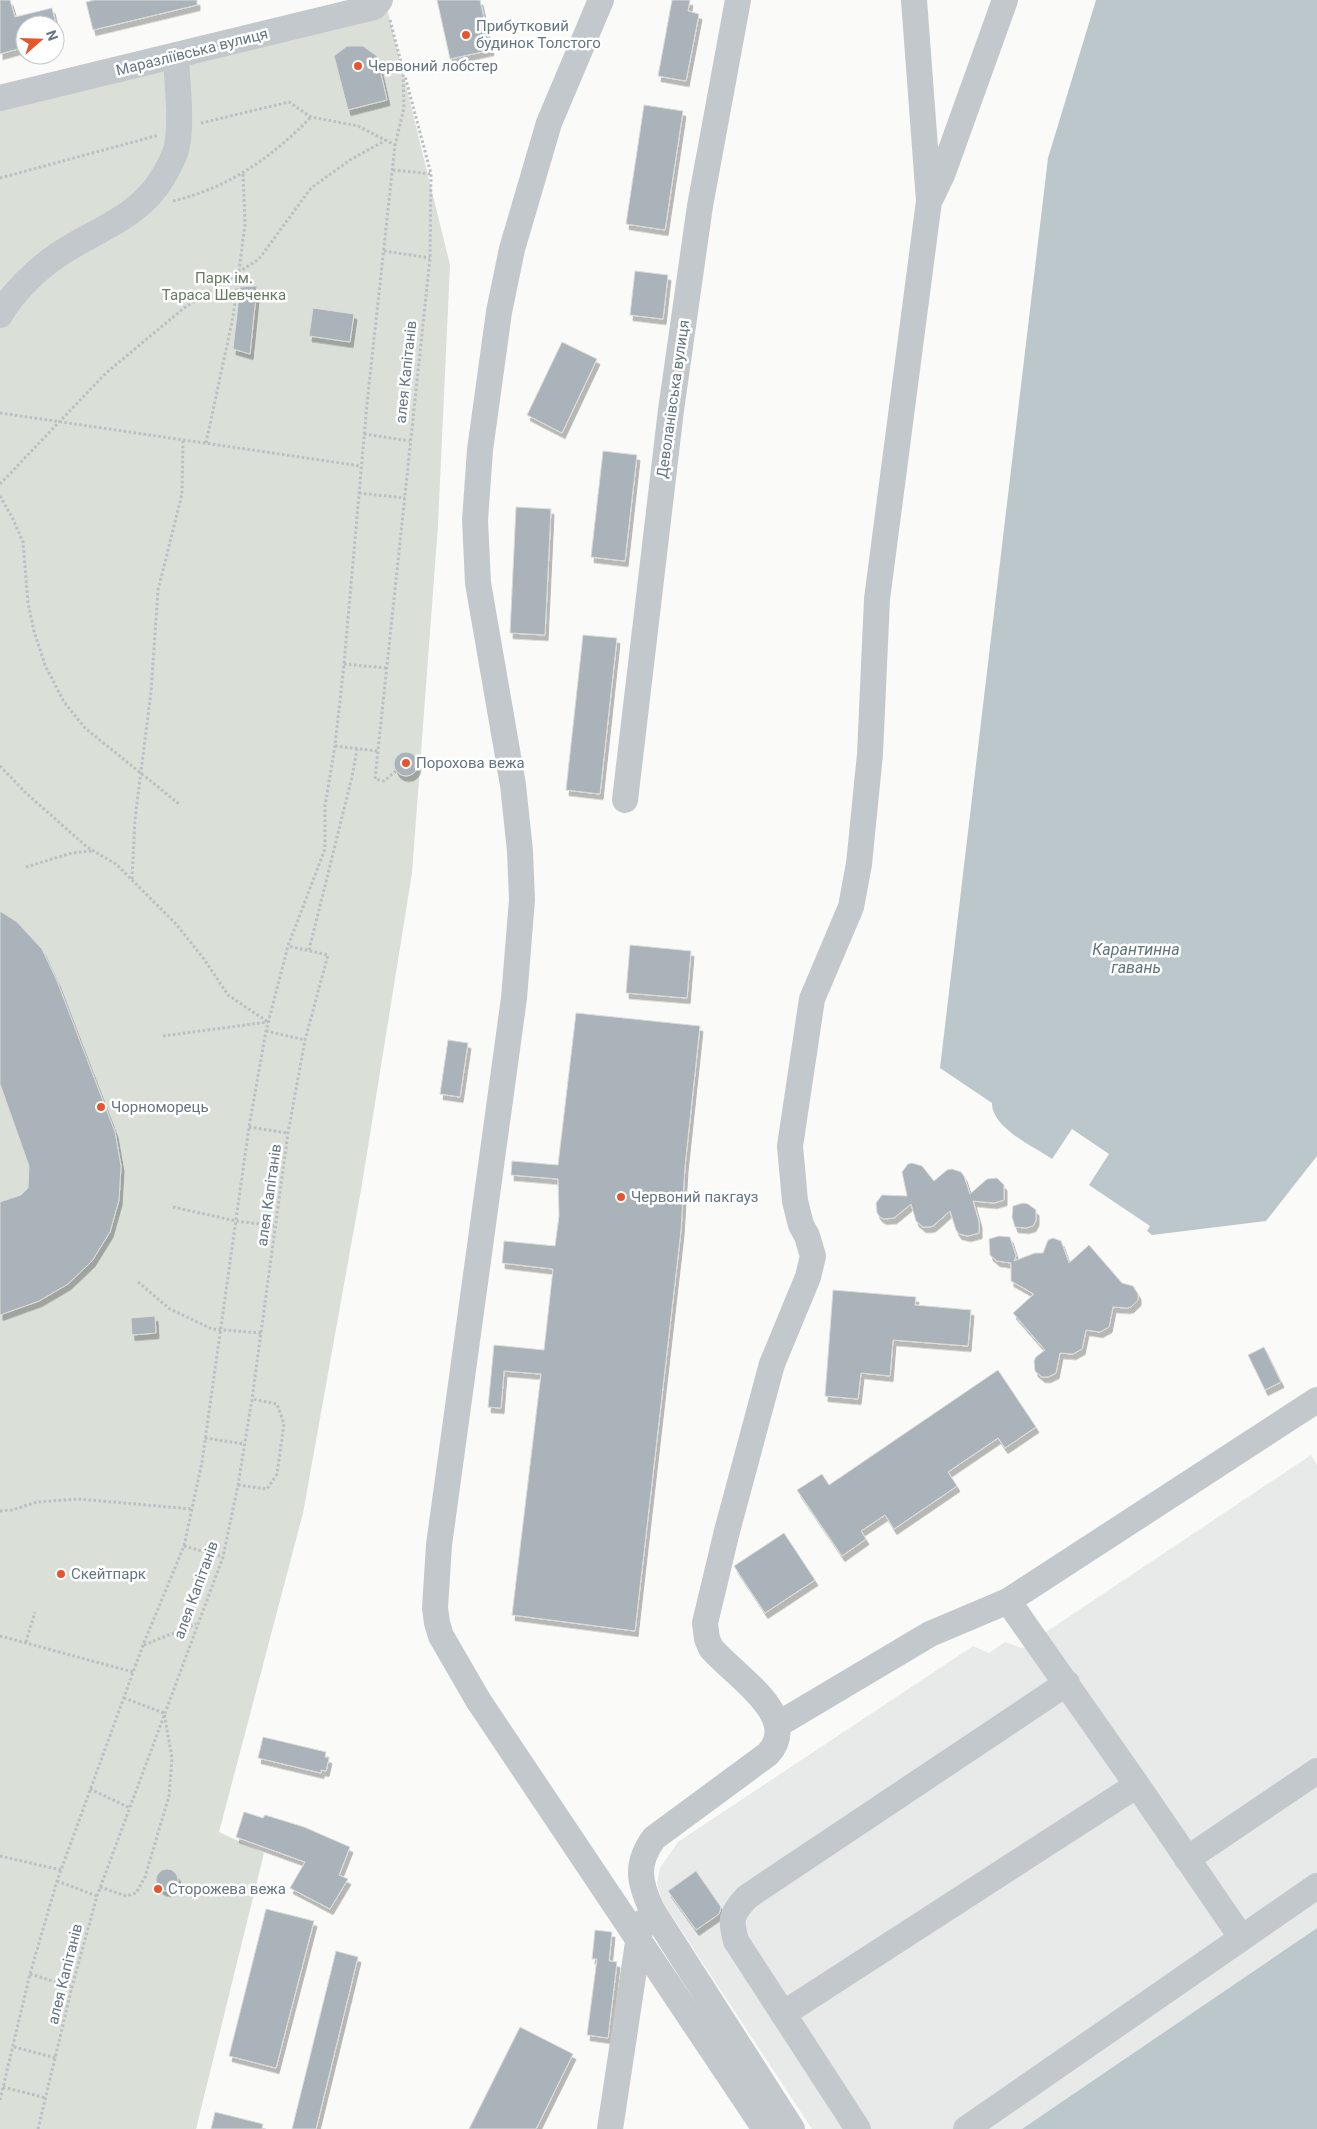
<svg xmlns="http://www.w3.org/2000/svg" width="1317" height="2129" font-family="Roboto,sans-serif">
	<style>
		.built { fill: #e8e9e9 }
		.green { fill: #dadfd7 }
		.water { fill: #bbc7cb }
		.building { fill: #aab3b9; stroke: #dcdcda; filter: url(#shadow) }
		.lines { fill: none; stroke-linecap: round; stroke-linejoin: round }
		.path { stroke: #bbbfc2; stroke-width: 3; stroke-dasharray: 2.5 2.5; stroke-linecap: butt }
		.minor { stroke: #c3c8cc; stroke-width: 26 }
		.minor-bridge { stroke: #c3c8cc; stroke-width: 26 }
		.poi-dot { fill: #e4572e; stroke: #fff; stroke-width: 2 }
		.labels { text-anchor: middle; stroke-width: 5; stroke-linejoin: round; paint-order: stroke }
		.poi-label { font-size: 15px; fill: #657683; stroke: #fff; text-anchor: start }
		.street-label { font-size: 15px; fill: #657683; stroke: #fff }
		.park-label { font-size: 15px; fill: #687a64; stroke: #fff }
		.water-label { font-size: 16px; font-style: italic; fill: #60757c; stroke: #fff }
	</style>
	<defs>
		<filter id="shadow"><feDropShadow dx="3" dy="5.5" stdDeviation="0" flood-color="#0004"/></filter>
	</defs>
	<rect width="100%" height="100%" fill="#fafaf8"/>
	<!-- built -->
	<path class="built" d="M1311 1455 1317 1465V1928L1022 2129H812L662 1901 657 1884 660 1868 678 1842 973 1646 989 1653 1005 1642 1022 1648Z"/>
	<!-- green -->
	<path class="green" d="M385 0 450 265 438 525 412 873 362 1184 303 1513 219 1832 264 1853 196 2129H0V98Z"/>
	<!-- water -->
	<path class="water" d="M1096 0H1317V1156L1266 1221 1152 1235 1147 1231 1150 1226 1089 1185 1109 1154 1072 1129 1052 1159C1033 1146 992 1128 992 1103L940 1068 1048 158Z
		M1317 1928V2129H1022Z"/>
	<!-- building -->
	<path class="building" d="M0 0H10L15 17 52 8 56 25H25V47L0 54Z
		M94 0H197V5L93 30 86 2Z
		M437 0H480L491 50 450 59Z
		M672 0H690L688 11 699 14 686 81 658 76Z
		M347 46H363L377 56 387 100 348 110 334 56Z
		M644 105 683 111 665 230 626 224Z
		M635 271 668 275 663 319 630 315Z
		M257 286 250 354 233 349 240 287Z
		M313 308 354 314 350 342 309 336Z
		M562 342 597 359 562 433 527 415Z
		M603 451 637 455 625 561 591 557Z
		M516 507 551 509 545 635 510 633Z
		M583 635 617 638 600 794 566 790Z
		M394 764a12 12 0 1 1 24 0a12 12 0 1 1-24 0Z
		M0 911 17 922 42 949 57 981 115 1132 121 1166 119 1200 110 1232 92 1261 68 1284 39 1301 0 1315V1202L21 1195 28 1188 29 1166 0 1084Z
		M630 945 691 951 687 998 626 993Z
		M576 1013 700 1026 685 1166 681 1230 635 1631 512 1615 541 1374 504 1371 501 1408 488 1407 494 1345 544 1350 553 1269 502 1263 504 1241 555 1246 559 1216 558 1179 511 1175 512 1161 558 1165Z
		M448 1040 468 1043 460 1097 440 1094Z
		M912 1163 922 1166 934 1181 947 1170 952 1169 961 1172 964 1176 970 1194 987 1179 997 1178 1004 1185V1200L994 1203 973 1201 979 1222V1233L968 1236 959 1234 956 1230 950 1211 933 1226 929 1227H923L916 1221 911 1204 894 1218 884 1219 880 1217 877 1213 876 1203 882 1195 907 1196 902 1172 908 1164Z
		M1023 1203 1028 1204 1036 1210V1220L1033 1226 1026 1228 1015 1227 1012 1217 1013 1206Z
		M999 1236 1010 1237 1016 1256 1014 1261 1035 1253H1043L1048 1240 1053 1238 1061 1241 1069 1263 1089 1245 1122 1283 1133 1286 1138 1294V1300L1131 1307 1127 1308 1113 1307 1109 1327 1100 1332 1086 1330 1082 1349 1073 1354 1060 1353 1056 1373 1048 1377H1042L1035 1371 1034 1361 1036 1357 1045 1350 1013 1313 1034 1294 1011 1281V1263L997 1261 990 1255 989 1239Z
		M833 1290 916 1297 915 1305 971 1310 968 1346 893 1340 890 1376 861 1373 858 1399 825 1396Z
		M155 1316 156 1333 132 1335 131 1318Z
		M1264 1347 1281 1382 1265 1390 1248 1355Z
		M998 1370 1036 1427 1005 1448 998 1438 948 1472 957 1486 894 1529 885 1515 861 1531 866 1539 842 1556 797 1490 822 1474 829 1485Z
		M784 1533 815 1580 765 1613 734 1566Z
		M263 1737 326 1752 325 1757 329 1758 326 1771 321 1770V1773L258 1758Z
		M244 1812 263 1818 265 1815 304 1827 350 1847 339 1875 348 1879 330 1909 290 1888 305 1862 236 1837Z
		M156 1880a11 11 0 1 1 22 0a11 11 0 1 1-22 0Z
		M696 1871 721 1907 719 1914 696 1930 668 1891Z
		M266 1909 314 1921 276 2068 229 2056Z
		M595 1930 612 1932 609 1961 617 1962 608 2038 587 2035 597 1959H592Z
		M336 1951 358 1957 316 2129H292Z
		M520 2027 573 2054 536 2129H469Z
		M215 2112 263 2124 262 2129H211Z"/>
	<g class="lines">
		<!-- path -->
		<path class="path" d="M390 20 403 70
			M201 123 289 102 311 117 358 126 395 145
			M393 170 431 174
			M0 178 159 135
			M173 201C230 187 271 158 311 117
			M384 251 430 258
			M0 413 361 466
			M364 434 410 441
			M206 443 233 317 245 224 243 173
			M0 484 106 373 184 308 259 259 311 188 350 160 386 140
			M359 493 405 498
			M0 496 13 519 23 542 28 603 34 631 45 665 64 702 85 728 179 804
			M344 664 386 668
			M335 746 377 751
			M0 766 27 794 87 847 116 864 176 924 204 959 228 995 268 1022
			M396 771 384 781 375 779 430 258 431 174 405 76
			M26 867 72 853 92 851
			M132 879 135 819 151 692 158 590 182 494 183 440
			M309 950 352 777 357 749
			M266 1031 305 1040
			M163 1036 268 1022
			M249 1127 288 1133
			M173 1207 236 1221 276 1226
			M138 1282 170 1309 212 1329 261 1333
			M205 1438 244 1444
			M238 1485 267 1489 277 1474 284 1424 277 1404 252 1399
			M0 1511 12 1510 37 1502 78 1499 192 1509
			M184 1546 223 1557
			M0 1636 133 1672
			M26 1642 35 1612
			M144 1645 196 1624
			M90 1789 130 1808
			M0 1856 61 1870
			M57 1881 97 1896
			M100 1887 126 1896 136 1893 145 1877 169 1796 172 1758 164 1713 124 1698
			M30 1974 72 1987
			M14 2047 56 2058
			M3 2087 46 2098
			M0 2100 30 1974 57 1881 143 1645 184 1546 202 1462 249 1127 266 1031 288 946 325 849V806L335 746 344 664 367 404 395 145 404 108 403 69
			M38 2129 72 1987 97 1896 223 1557 238 1485 252 1399 288 1133 305 1040 328 955 288 946"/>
		<!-- minor -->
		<path class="minor" d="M0 98 374 7 380 0
			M931 198 942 175 1005 0
			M0 315C13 292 36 270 58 255 96 229 138 219 163 177 168 168 175 157 177 146 182 117 177 85 176 55
			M625 800 671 410 700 206 738 0
			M1008 1601 1137 1785 1241 1937
			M478 1700 441 1636 437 1623 435 1608 439 1545 514 998 522 900 520 851 513 785 478 583 475 520 480 450 499 312 512 249 549 123 601 0
			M777 1725 930 1634 1008 1601 1317 1400
			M1187 1859 1317 1771
			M783 2014 1137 1785
			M610 2129 641 1923
			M792 2129 652 1910C639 1882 635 1864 654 1838L768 1754C803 1716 732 1674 711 1648L707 1639 705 1623 727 1531 772 1364 808 1277 813 1256 807 1236 801 1225 795 1201 790 1146 812 999 851 907 859 864 870 754 877 599 929 201 914 0
			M858 2129 736 1941C730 1919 731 1914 747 1897L1067 1683
			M966 2129 1317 1886"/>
		<!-- minor-bridge -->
		<path class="minor-bridge" d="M478 1700 765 2129"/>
	</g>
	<!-- markers -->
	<g class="poi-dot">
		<circle cx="466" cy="35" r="5"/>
		<circle cx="358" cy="66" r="5"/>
		<circle cx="406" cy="763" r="5"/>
		<circle cx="101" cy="1107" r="5"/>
		<circle cx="621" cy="1197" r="5"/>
		<circle cx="61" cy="1574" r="5"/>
		<circle cx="158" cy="1889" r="5"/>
	</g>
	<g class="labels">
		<!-- poi labels -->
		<g class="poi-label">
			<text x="476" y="31">Прибутковий<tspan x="476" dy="17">будинок Толстого</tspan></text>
			<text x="368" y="71">Червоний лобстер</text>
			<text x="416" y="768">Порохова вежа</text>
			<text x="111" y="1112">Чорноморець</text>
			<text x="631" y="1202">Червоний пакгауз</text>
			<text x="71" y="1579">Скейтпарк</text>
			<text x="168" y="1894">Сторожева вежа</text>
		</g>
		<!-- street labels -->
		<g class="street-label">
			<text transform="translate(192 52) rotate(-14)" y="5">Маразліївська вулиця</text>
			<text transform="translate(406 372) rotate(-84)" y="5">алея Капітанів</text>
			<text transform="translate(673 399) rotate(-82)" y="5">Деволанівська вулиця</text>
			<text transform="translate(269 1195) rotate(-82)" y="5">алея Капітанів</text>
			<text transform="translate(196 1590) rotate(-70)" y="5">алея Капітанів</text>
			<text transform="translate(65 1974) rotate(-76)" y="5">алея Капітанів</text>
		</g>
		<!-- park labels -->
		<g class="park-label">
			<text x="224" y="283">Парк ім.<tspan x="224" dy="17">Тараса Шевченка</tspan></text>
		</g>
		<!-- water labels -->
		<g class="water-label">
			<text x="1136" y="955">Карантинна<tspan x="1136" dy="18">гавань</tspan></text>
		</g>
	</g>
	<!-- north arrow -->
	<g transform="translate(40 40) rotate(70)"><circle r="24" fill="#ffffff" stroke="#c1c8cd"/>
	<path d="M0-4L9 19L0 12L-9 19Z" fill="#e4572e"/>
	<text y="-8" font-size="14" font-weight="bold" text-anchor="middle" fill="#657683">N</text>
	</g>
</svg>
